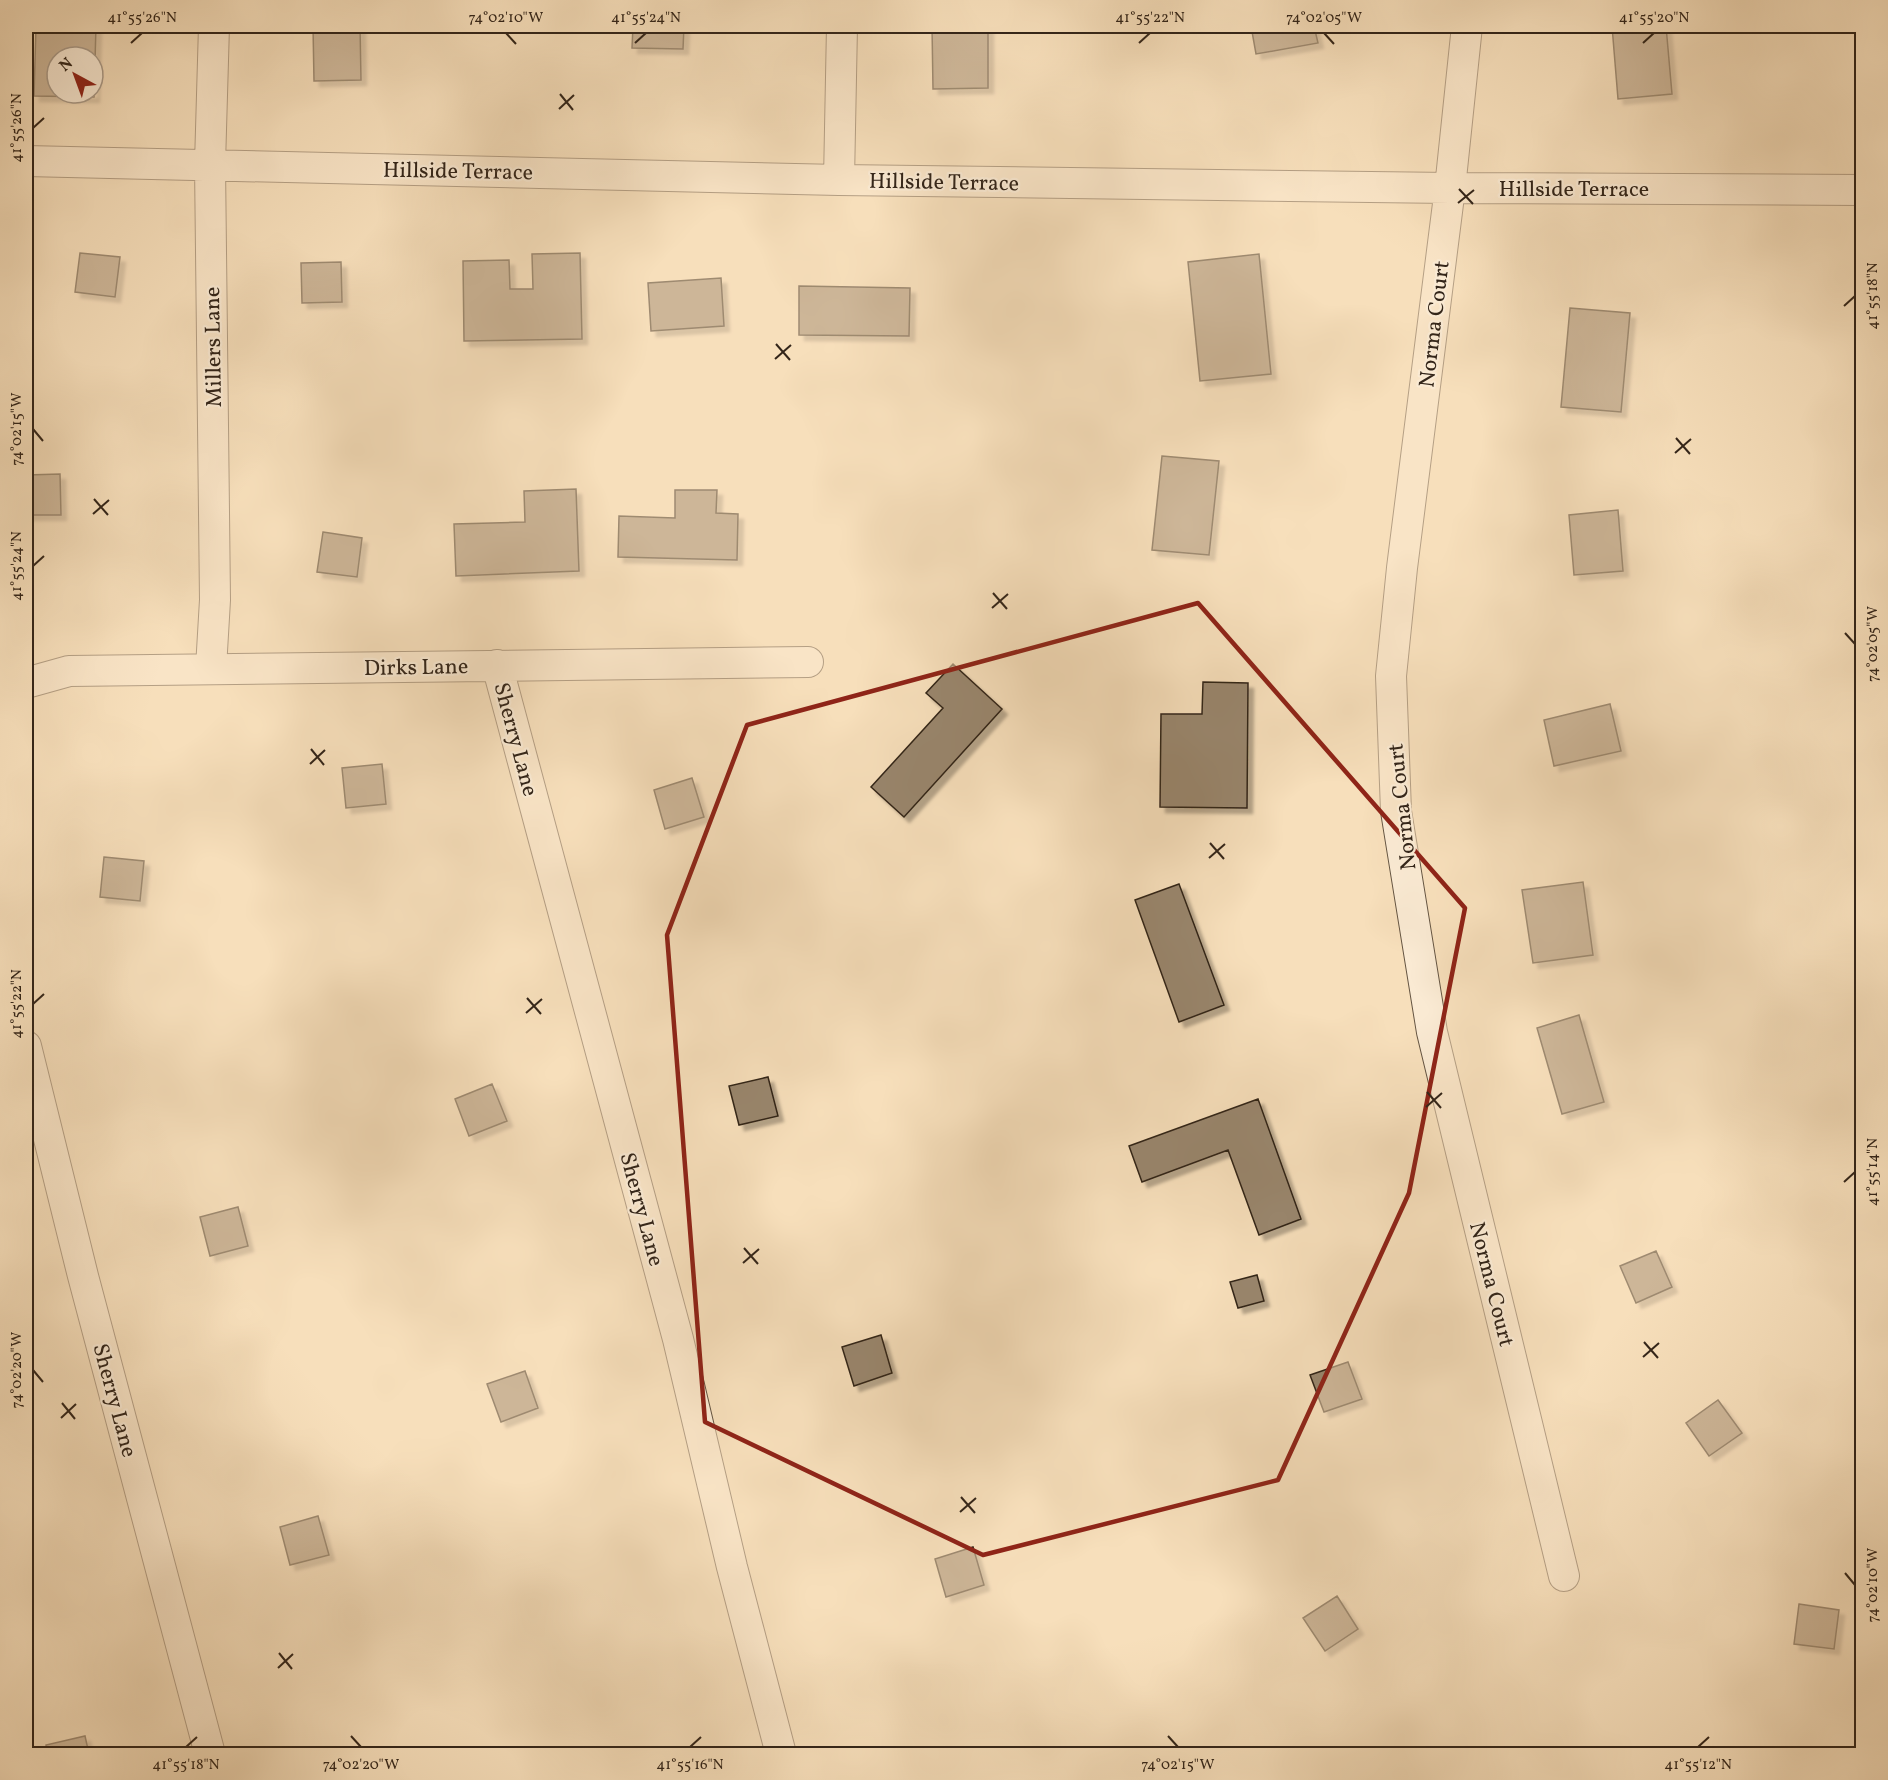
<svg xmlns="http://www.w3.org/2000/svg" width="1888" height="1780" font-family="Vollkorn,serif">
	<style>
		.building { fill: #99866d; stroke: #332519; stroke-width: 1.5; fill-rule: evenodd; filter: url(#shadow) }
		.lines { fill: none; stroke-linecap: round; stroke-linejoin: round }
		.street-casing { stroke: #645442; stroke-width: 32 }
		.street { stroke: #faead3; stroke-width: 30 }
		.marked { fill: none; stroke: #8f2418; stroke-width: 4.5; stroke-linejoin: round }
		.ticks { fill: none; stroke: #332519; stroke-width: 2 }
		.labels { text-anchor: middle; stroke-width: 4.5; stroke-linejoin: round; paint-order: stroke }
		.street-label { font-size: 22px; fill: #332519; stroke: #faead3 }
		.neatline { fill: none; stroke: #332519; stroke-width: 2 }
		.ticks-label { font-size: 15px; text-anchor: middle; fill: #332519 }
	</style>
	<defs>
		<filter id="shadow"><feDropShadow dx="5.5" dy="5.5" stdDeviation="1.5" flood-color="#0004"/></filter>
	</defs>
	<rect width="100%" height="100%" fill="#f7dfbb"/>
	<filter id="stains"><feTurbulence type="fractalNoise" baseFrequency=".00333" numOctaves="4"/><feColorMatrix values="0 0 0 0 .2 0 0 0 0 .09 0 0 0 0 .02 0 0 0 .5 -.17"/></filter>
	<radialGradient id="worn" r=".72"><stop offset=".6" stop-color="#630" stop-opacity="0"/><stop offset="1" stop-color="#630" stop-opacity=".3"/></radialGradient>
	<!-- building -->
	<path class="building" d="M36 26H96L94 97 34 96ZM57 57H93V93H57Z
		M313 26H360L361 80 314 81Z
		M633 26H684L683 49 632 48Z
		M932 26H988V88L933 89Z
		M1251 26H1314L1318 43 1256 54Z
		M1612 26H1666L1672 94 1618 99Z
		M80 253 120 257 115 297 75 292Z
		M580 253 582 339 464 341 463 261 509 260 510 289H533L532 254Z
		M1259 254 1271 374 1200 381 1188 262Z
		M341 262 342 302 302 303 301 263Z
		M721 278 724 326 651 331 648 283Z
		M799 286 910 288 909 336 799 335Z
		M1570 308 1630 313 1621 412 1561 407Z
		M1162 456 1219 461 1209 555 1152 550Z
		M60 474 61 515H26V475Z
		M576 489 579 571 456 576 454 524 525 522 524 491Z
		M675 490H717L716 513 738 514 737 560 618 557 619 516 675 518Z
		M1618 510 1623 571 1574 575 1569 515Z
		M323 532 362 538 357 577 317 572Z
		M953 664 1002 709 904 817 871 787 943 708 926 693Z
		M1203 682 1248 683 1247 808 1160 807 1161 714H1202Z
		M1610 704 1621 751 1554 766 1544 720Z
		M382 764 386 804 346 808 342 768Z
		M692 778 704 817 665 829 654 790Z
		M104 857 144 861 140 901 100 897Z
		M1583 882 1593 955 1533 963 1522 890Z
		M1179 884 1224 1005 1179 1022 1135 900Z
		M1579 1015 1604 1102 1562 1114 1537 1028Z
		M768 1077 778 1116 739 1125 729 1086Z
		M492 1084 507 1121 469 1136 455 1099Z
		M1258 1099 1301 1219 1259 1235 1228 1150 1142 1182 1129 1146Z
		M238 1207 248 1246 210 1256 200 1217Z
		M1656 1251 1672 1287 1636 1303 1620 1266Z
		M1257 1275 1264 1301 1238 1308 1230 1282Z
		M881 1335 892 1373 854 1386 842 1347Z
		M1348 1362 1362 1399 1324 1412 1310 1375Z
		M525 1371 538 1408 501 1422 487 1384Z
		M1718 1400 1742 1433 1709 1456 1686 1423Z
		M318 1516 329 1555 290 1565 280 1527Z
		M973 1547 984 1585 946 1597 935 1559Z
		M1337 1596 1358 1629 1325 1651 1303 1618Z
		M1799 1604 1839 1610 1834 1649 1794 1644Z
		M85 1736 89 1754H48L46 1745Z"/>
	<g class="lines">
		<!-- street casing -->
		<g class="street-casing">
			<path id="street" d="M1467 26 1450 188 1402 568 1391 676 1396 811 1432 1032 1564 1576
				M26 161 839 180 1450 188 1862 190
				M839 180 842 26
				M497 665 678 1339 732 1567 781 1754
				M211 668 215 600 210 164 214 26
				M26 683 69 671 808 662
				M26 1046 83 1276 210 1754"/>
		</g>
		<!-- street -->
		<use href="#street" class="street"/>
	</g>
	<!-- marked area -->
	<path d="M0 0H1888V1780H0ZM1198 603 1465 908 1409 1193 1278 1480 983 1555 705 1422 667 935 747 725Z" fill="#f7dfbb" fill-opacity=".55" fill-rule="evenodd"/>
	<path class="marked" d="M1198 603 1465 908 1409 1193 1278 1480 983 1555 705 1422 667 935 747 725Z"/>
	<!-- ticks -->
	<path class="ticks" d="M506 33 516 44M1324 33 1334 44M131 43 142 33M635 43 646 33M1139 43 1150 33M1643 43 1654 33M560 94 573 110M559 109 574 95M33 128 44 118M1459 189 1473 204M1458 203 1474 190M1844 306 1855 296M776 344 790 360M775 359 791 345M33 429 43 441M1676 438 1690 454M1675 453 1691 439M94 499 108 515M93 514 109 500M33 566 44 556M993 593 1007 609M992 608 1008 594M1845 633 1855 644M311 749 324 765M310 764 325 750M1210 843 1224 859M1209 858 1225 844M527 998 541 1014M33 1004 44 994M526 1013 542 999M1427 1092 1441 1108M1426 1107 1442 1093M1844 1182 1855 1172M744 1248 758 1264M743 1263 759 1249M1644 1342 1658 1358M1643 1357 1659 1343M33 1370 43 1382M62 1403 75 1419M61 1418 76 1404M961 1497 975 1513M960 1512 976 1498M1845 1573 1855 1585M279 1653 292 1669M278 1668 293 1654M351 1736 361 1747M1168 1736 1178 1747M186 1747 197 1737M690 1747 701 1737M1698 1747 1709 1737"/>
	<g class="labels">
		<!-- street labels -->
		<g class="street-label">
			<text transform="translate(458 170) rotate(1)" y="8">Hillside Terrace</text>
			<text transform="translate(944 181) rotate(1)" y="8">Hillside Terrace</text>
			<text x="1574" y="196">Hillside Terrace</text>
			<text transform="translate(1433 324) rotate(-83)" y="8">Norma Court</text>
			<text transform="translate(212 347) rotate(-91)" y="8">Millers Lane</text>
			<text transform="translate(416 666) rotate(-1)" y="8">Dirks Lane</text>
			<text transform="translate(517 739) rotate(75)" y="8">Sherry Lane</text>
			<text transform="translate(1401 807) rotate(-96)" y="8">Norma Court</text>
			<text transform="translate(643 1209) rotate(75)" y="8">Sherry Lane</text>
			<text transform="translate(1493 1284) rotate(76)" y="8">Norma Court</text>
			<text transform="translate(116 1400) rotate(75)" y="8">Sherry Lane</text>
		</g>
	</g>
	<!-- margin -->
	<rect width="1888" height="1780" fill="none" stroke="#f7dfbb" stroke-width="66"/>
	<!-- north arrow -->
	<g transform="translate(75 75) rotate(319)"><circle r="28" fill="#faead3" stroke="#aa9b89" stroke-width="1.5"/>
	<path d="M0-4.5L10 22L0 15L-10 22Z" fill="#8f2418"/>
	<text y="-9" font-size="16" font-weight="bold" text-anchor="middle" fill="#332519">N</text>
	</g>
	<rect x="33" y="33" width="1822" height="1714" class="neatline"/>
	<g class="ticks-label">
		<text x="142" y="22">41°55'26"N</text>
		<text x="506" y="22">74°02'10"W</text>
		<text x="646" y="22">41°55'24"N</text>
		<text x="1150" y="22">41°55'22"N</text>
		<text x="1324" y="22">74°02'05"W</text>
		<text x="1654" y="22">41°55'20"N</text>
		<text transform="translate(16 128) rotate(-90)" y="5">41°55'26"N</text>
		<text transform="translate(1872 296) rotate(-90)" y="5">41°55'18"N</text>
		<text transform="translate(16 429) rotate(-90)" y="5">74°02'15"W</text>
		<text transform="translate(16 566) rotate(-90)" y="5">41°55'24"N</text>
		<text transform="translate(1872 644) rotate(-90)" y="5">74°02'05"W</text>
		<text transform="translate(16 1004) rotate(-90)" y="5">41°55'22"N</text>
		<text transform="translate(1872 1172) rotate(-90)" y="5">41°55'14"N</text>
		<text transform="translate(16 1370) rotate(-90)" y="5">74°02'20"W</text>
		<text transform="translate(1872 1585) rotate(-90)" y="5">74°02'10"W</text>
		<text x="186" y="1769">41°55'18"N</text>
		<text x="361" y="1769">74°02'20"W</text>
		<text x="690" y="1769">41°55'16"N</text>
		<text x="1178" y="1769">74°02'15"W</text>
		<text x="1698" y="1769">41°55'12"N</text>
	</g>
	<rect width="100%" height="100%" filter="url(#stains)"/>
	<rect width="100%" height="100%" fill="url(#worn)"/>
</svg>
